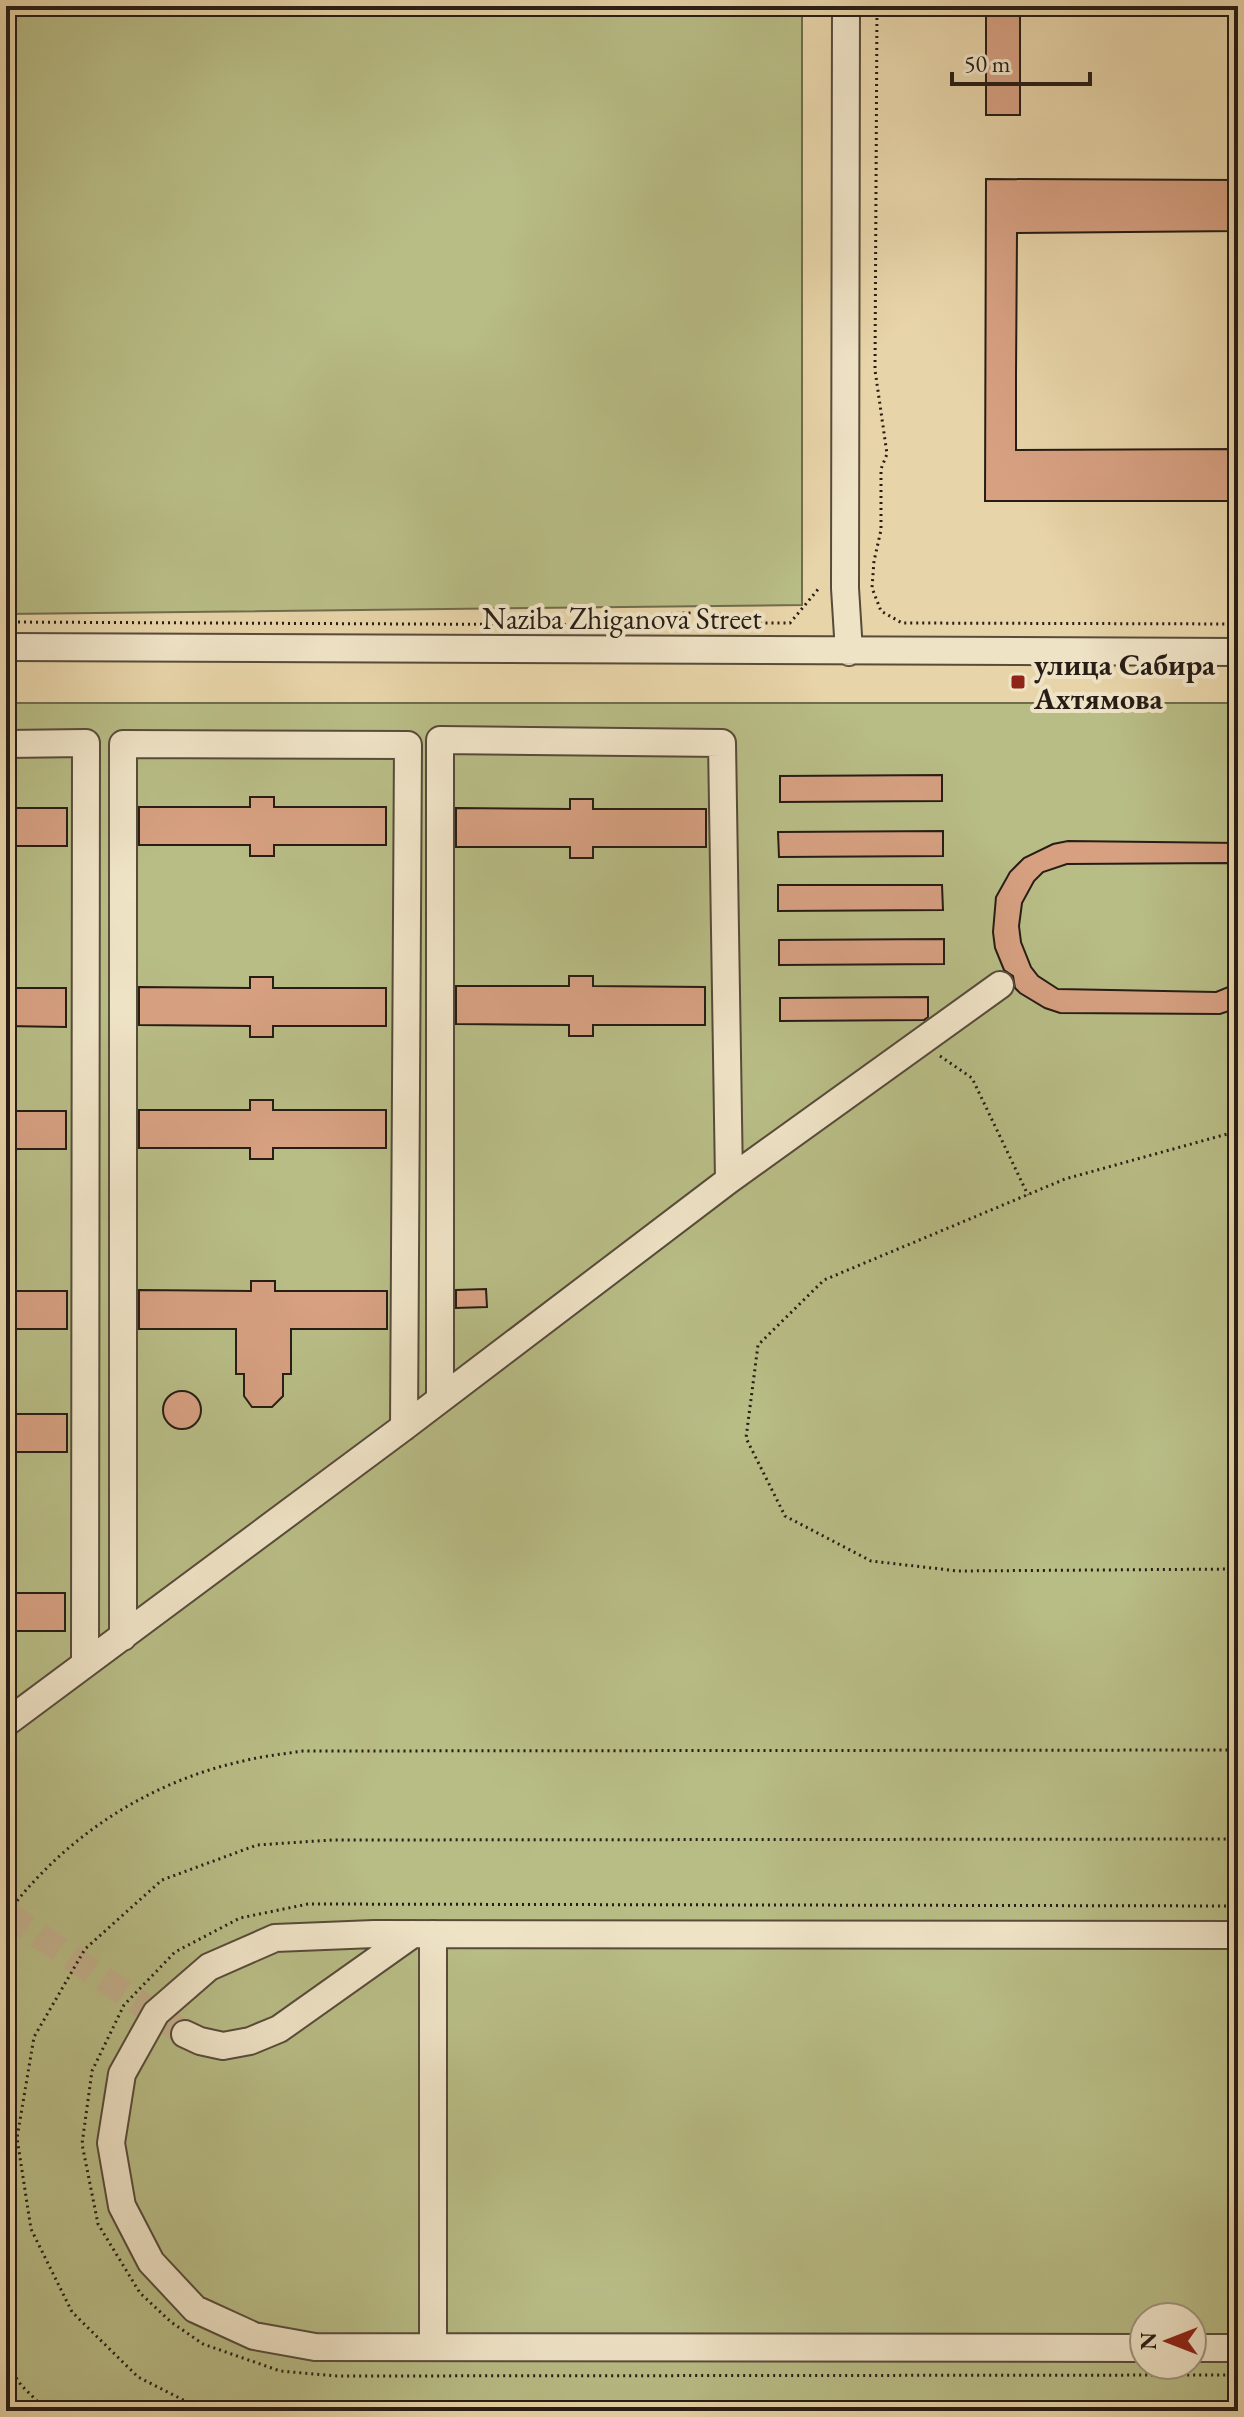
<svg xmlns="http://www.w3.org/2000/svg" width="1244" height="2417" font-family="'EB Garamond',serif">
	<style>
		.green { fill: #b8bc85; stroke: #706c4d; stroke-width: 2; fill-rule: evenodd }
		.building { fill: #d6a081; stroke: #271d15; stroke-width: 2 }
		.lines { fill: none; stroke-linecap: round; stroke-linejoin: round }
		.minor-tunnel { stroke: #c1af8b; stroke-width: 26; stroke-dasharray: 26 13; stroke-linecap: butt }
		.minor-casing { stroke: #574b3a; stroke-width: 30 }
		.path { stroke: #271d15; stroke-width: 3; stroke-dasharray: 2 4; stroke-linecap: butt }
		.minor { stroke: #efe3c6; stroke-width: 26 }
		.poi-dot { fill: #8f2418; stroke: #efe3c6; stroke-width: 3 }
		.labels { text-anchor: middle; stroke-width: 8; stroke-linejoin: round; paint-order: stroke }
		.street-label { font-size: 30px; fill: #271d15; stroke: #efe3c6 }
		.poi-label { font-size: 30px; font-weight: bold; fill: #271d15; stroke: #efe3c6; text-anchor: start }
	</style>
	<rect width="100%" height="100%" fill="#e7d4a8"/>
	<filter id="stains"><feTurbulence type="fractalNoise" baseFrequency=".0025" numOctaves="4"/><feColorMatrix values="0 0 0 0 .2 0 0 0 0 .09 0 0 0 0 .02 0 0 0 .5 -.17"/></filter>
	<radialGradient id="worn" r=".72"><stop offset=".6" stop-color="#630" stop-opacity="0"/><stop offset="1" stop-color="#630" stop-opacity=".3"/></radialGradient>
	<!-- green -->
	<path class="green" d="M6 6H802V605L6 614Z
		M6 703H1238V2411H6ZM1144 2317H1192V2365H1144Z"/>
	<!-- building -->
	<path class="building" d="M986 6H1020V115H986Z
		M986 179 1238 180V231L1017 233 1016 375V450L1238 449V501H985Z
		M942 775V801L780 802V776Z
		M250 797H274V807H386V845H274V856H250V845H139V807H250Z
		M570 799H593V809H706V847H593V858H570V847H456V808L570 809Z
		M6 808H67V846H6Z
		M943 831V856L779 857 778 832Z
		M1068 841 1238 843V868L1227 863 1067 864 1043 872 1034 881 1022 903 1019 926 1021 942 1031 967 1038 976 1058 989 1216 992 1238 983V1008L1220 1014 1060 1013 1045 1008 1020 993 1015 988 1013 976 1004 970 995 948 993 932 996 897 1010 872 1024 858 1053 844Z
		M778 885H942L943 910 778 911Z
		M944 939V964L779 965V940Z
		M569 976H593V986L705 987V1025H593V1036H569V1025L456 1024V986H569Z
		M250 977H273V988H386V1026H273V1037H250V1026L139 1025V987L250 988Z
		M6 988H66V1027L6 1026Z
		M928 997V1017L924 1020 780 1021V998Z
		M250 1100H273V1110H386V1148H273V1159H250V1148H139V1110H250Z
		M6 1111H66V1149H6Z
		M251 1281H275V1291H387V1329H291V1374H283V1396L272 1407H252L244 1396V1374H236V1329H139V1290L251 1291Z
		M486 1289 487 1307 456 1308V1290Z
		M6 1291H67V1329H6Z
		M163 1410a19 19 0 1 1 38 0a19 19 0 1 1-38 0Z
		M6 1414H67V1452H6Z
		M6 1593H65V1631H6Z"/>
	<g class="lines">
		<!-- minor-tunnel -->
		<path class="minor-tunnel" d="M6 1913 185 2034"/>
		<!-- minor casing -->
		<g class="minor-casing">
			<path id="minor" d="M846 6 845 588 849 652
				M6 647 1238 652
				M6 744 86 743 85 1663
				M440 1397V740L722 743 729 1180
				M123 1637V744L408 745 404 1427
				M6 1723 404 1427 729 1180 1000 985
				M433 1934V2346
				M185 2034 200 2041 223 2046 250 2041 279 2029 413 1934
				M1144 2348 315 2347 254 2336 195 2309 151 2262 122 2206 111 2143 122 2074 156 2013 209 1967 275 1938 374 1934 1238 1935
				M1192 2348H1238"/>
		</g>
		<!-- path -->
		<path class="path" d="M877 6 875 370 887 454 881 469V530L874 561 872 588 881 611 902 623 1238 624
			M6 622 618 625 658 614 688 613 719 614 760 623H790L820 587
			M940 1056 972 1078 1028 1195
			M1238 1131 1065 1179 824 1280 758 1345 746 1438 785 1516 871 1561 958 1571 1238 1569
			M1238 1906 308 1904 240 1918 175 1952 124 2005 92 2071 82 2144 98 2224 140 2293 171 2322 203 2344 280 2371 337 2376 1238 2375
			M6 1915C64 1837 148 1782 243 1761 263 1756 283 1754 303 1751L1238 1750
			M6 2363 21 2385 47 2411
			M205 2411 138 2377 72 2312 31 2229 17 2138 34 2037 85 1949 162 1880 257 1845 332 1840 1238 1839"/>
		<!-- minor -->
		<use href="#minor" class="minor"/>
	</g>
	<!-- markers -->
	<rect class="poi-dot" x="1010" y="674" width="16" height="16" rx="4"/>
	<g class="labels">
		<!-- street labels -->
		<g class="street-label">
			<text x="622" y="629">Naziba Zhiganova Street</text>
		</g>
		<!-- poi labels -->
		<g class="poi-label">
			<text x="1034" y="675">улица Сабира<tspan x="1034" dy="34">Ахтямова</tspan></text>
		</g>
	</g>
	<!-- margin -->
	<rect width="1244" height="2417" fill="none" stroke="#e7d4a8" stroke-width="32"/>
	<rect x="8" y="8" width="1228" height="2401" fill="none" stroke="#271d15" stroke-width="4"/>
	<rect x="16" y="16" width="1212" height="2385" fill="none" stroke="#271d15" stroke-width="2"/>
	<!-- north arrow -->
	<g transform="translate(1168 2341) rotate(270)"><circle r="38" fill="#efe3c6" stroke="#9f947f" stroke-width="2"/>
	<path d="M0-6L14 30L0 20L-14 30Z" fill="#8f2418"/>
	<text y="-12" font-size="22" font-weight="bold" text-anchor="middle" fill="#271d15">N</text>
	</g>
	<!-- scale -->
	<path d="M952 72v12h138v-12" fill="none" stroke="#271d15" stroke-width="4"/>
	<text x="964" y="72" font-size="24" fill="#271d15" stroke="#efe3c6" stroke-width="6" paint-order="stroke">50 m</text>
	<rect width="100%" height="100%" filter="url(#stains)"/>
	<rect width="100%" height="100%" fill="url(#worn)"/>
</svg>
